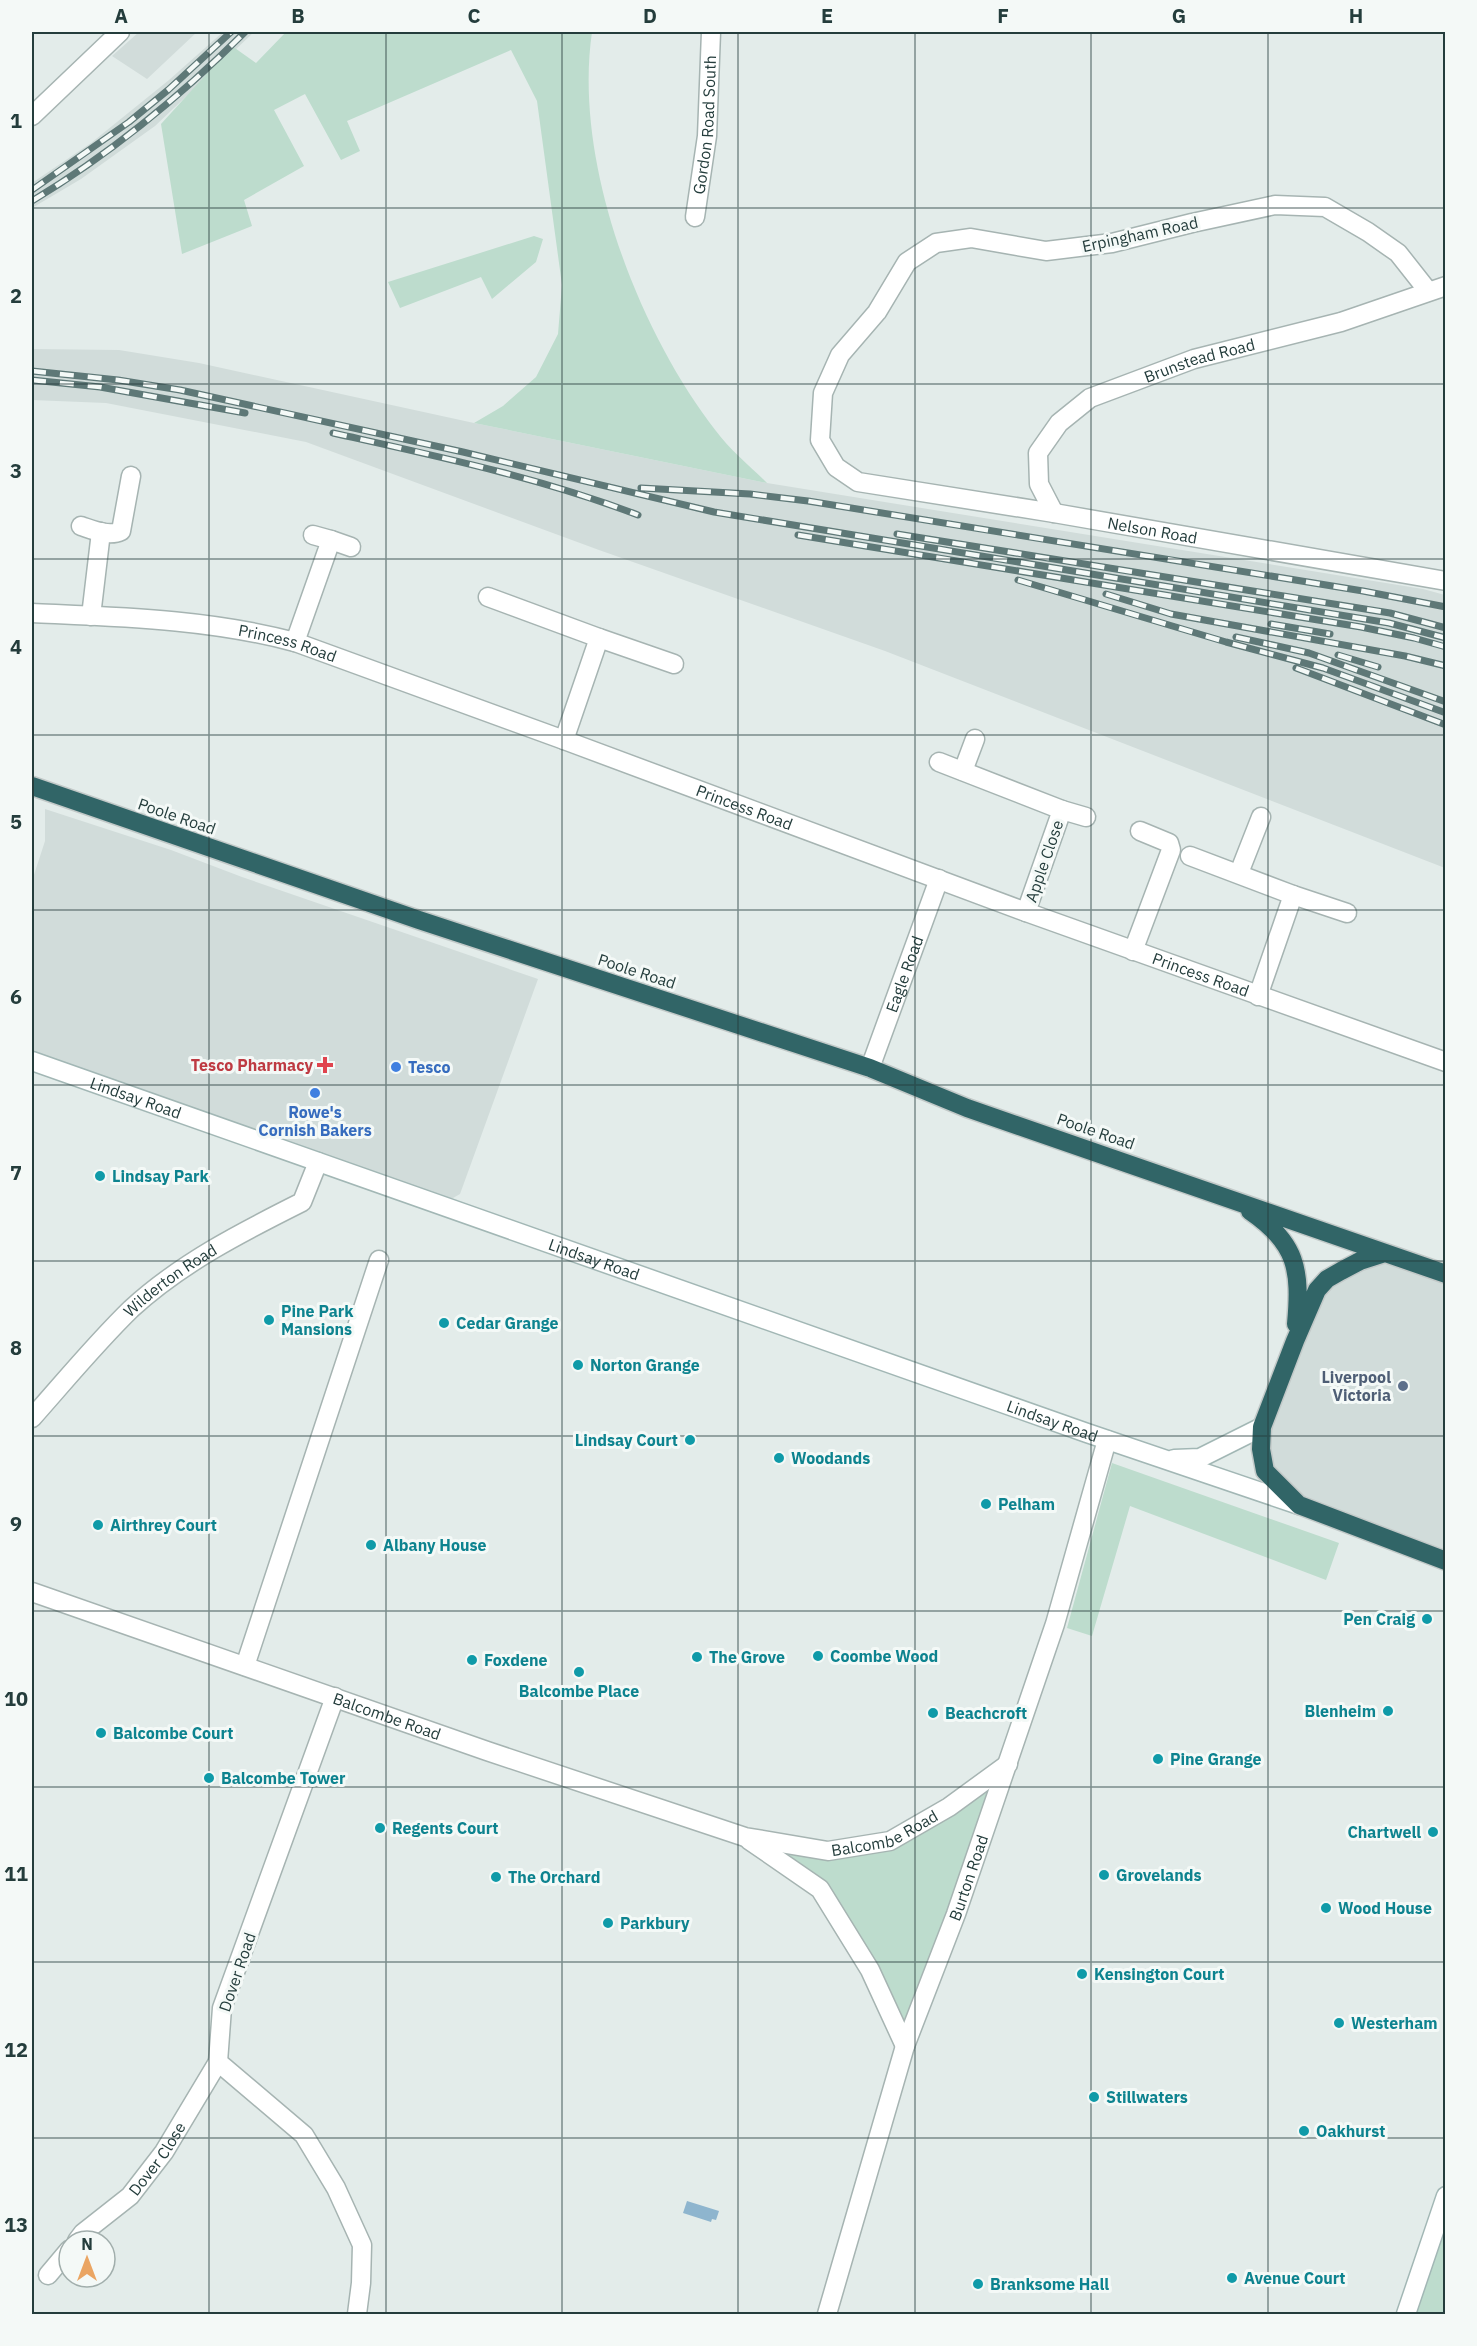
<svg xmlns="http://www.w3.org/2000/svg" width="1477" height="2346" font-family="'IBM Plex Sans',sans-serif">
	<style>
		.built { fill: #d1dcda }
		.green { fill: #bddccd }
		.water { fill: #8eb5ce }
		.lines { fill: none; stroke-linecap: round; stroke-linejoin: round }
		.street-casing { stroke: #a6b4b2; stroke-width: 21 }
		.secondary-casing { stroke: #a2b7b5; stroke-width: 21 }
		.highway-casing { stroke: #c2c9c8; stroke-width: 21 }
		.street { stroke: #fff; stroke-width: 18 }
		.secondary { stroke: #fff; stroke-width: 18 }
		.highway { stroke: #316567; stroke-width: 18 }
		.rail-casing { stroke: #5e7877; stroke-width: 7 }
		.rail { stroke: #f4f9f7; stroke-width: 4.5; stroke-dasharray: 14; stroke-linecap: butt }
		.grid { fill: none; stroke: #243d3c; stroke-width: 1.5; stroke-opacity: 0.55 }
		.health-dot { fill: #e0444e; stroke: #f4f9f7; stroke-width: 2 }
		.shop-dot { fill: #3f7fe0; stroke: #f4f9f7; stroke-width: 2 }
		.culture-dot { fill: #0f9aa8; stroke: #f4f9f7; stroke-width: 2 }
		.service-dot { fill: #5c6f8a; stroke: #f4f9f7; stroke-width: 2 }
		.labels { text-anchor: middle; stroke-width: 6; stroke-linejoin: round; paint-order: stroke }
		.street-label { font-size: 16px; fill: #243d3c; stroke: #f4f9f7 }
		.health-label { font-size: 16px; font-weight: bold; fill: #be3a42; stroke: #f4f9f7; text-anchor: end }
		.shop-label { font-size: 16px; font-weight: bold; fill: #366cbe; stroke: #f4f9f7; text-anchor: start }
		.culture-label { font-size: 16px; font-weight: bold; fill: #0d838f; stroke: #f4f9f7; text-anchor: start }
		.service-label { font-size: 16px; font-weight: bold; fill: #4e5e75; stroke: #f4f9f7; text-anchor: end }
		.neatline { fill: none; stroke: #243d3c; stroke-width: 2 }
		.grid-label { font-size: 20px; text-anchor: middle; font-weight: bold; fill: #243d3c }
	</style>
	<rect width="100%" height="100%" fill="#e3ecea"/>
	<!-- built -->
	<path class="built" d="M139 32H197L147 79 112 56Z
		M223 32H254L155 126 81 179 32 208V183L91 143 169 80Z
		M32 349 119 350 199 363 474 423 767 483 1423 589 1445 595V868L885 651 599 550 306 442 106 403 32 400Z
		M45 809 171 850 242 877 538 979 460 1194 446 1202 32 1054V881L45 841Z
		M1385 1253 1445 1274V1561L1299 1505 1261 1449 1317 1290Z"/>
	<!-- green -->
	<path class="green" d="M286 32H592C573 161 637 329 716 431 730 450 750 466 767 483L474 423 503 406 536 377 558 334 562 285 537 101 511 50 347 121 360 151 341 160 305 94 274 110 304 166 244 200 252 226 182 254 161 124 232 46 256 63Z
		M534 236 543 239 536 262 492 299 481 277 400 308 388 282Z
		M1112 1463 1339 1543 1326 1580 1130 1506 1092 1636 1067 1628Z
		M1008 1764 905 2046 820 1889 751 1838 828 1851 890 1841Z
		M1445 2196V2314H1406Z"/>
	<!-- water -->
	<path class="water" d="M687 2201 719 2211 716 2220 712 2219 711 2222 683 2213Z"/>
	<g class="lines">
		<!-- street casing -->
		<g class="street-casing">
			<g id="street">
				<path d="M32 116 120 32"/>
				<path id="s1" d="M695 217 707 136 711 32"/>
				<path id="s2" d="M1428 291 1398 253 1368 232 1325 207 1275 205 1192 223 1112 243 1046 251 971 238 936 243 907 262 877 312 840 355 823 393 820 440 836 467 858 482 1054 513 1446 581"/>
				<path id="s3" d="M1054 513 1039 484 1038 453 1059 423 1090 398 1194 359 1341 322 1446 286"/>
				<path d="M81 526C93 530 109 537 121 531L131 476"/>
				<path d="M331 540 351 547"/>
				<path d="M488 597 599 638 564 740"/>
				<path id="s4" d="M32 613C120 617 209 619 295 642L564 740 1026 912 1446 1062"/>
				<path d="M91 616 101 532"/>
				<path d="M599 638 674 664"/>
				<path d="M295 642 331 540 313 535"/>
				<path d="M939 762 1062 810 1026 912"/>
				<path d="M963 771 975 739"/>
				<path d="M1062 810 1086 817"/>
				<path d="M1190 856 1293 895 1258 996"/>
				<path d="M1239 873 1261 817"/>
				<path d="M1293 895 1347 913"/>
				<path d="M1133 951 1171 850 1169 843 1140 831"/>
				<path id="s5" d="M870 1068 939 879"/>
				<path id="s6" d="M32 1418C64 1382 96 1343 131 1309 181 1263 242 1232 302 1202L318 1162"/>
				<path id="s7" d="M32 1592 487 1751 745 1837 828 1851 890 1841 949 1807 1008 1764"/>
				<path d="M245 1666 379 1260"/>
				<path d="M335 1697 222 2008 218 2062 304 2135 336 2188 362 2245 361 2283 357 2314"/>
				<path d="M749 1840 820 1889 870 1970 905 2046"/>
				<path id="s8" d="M77 2241 83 2233 130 2196 164 2152 218 2062"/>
				<path d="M48 2275 69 2250"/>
				<path id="s9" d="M827 2314 905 2046 956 1914 1055 1624 1107 1440"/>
			</g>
		</g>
		<!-- secondary casing -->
		<g class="secondary-casing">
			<g id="secondary">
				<path id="s10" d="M32 1061 1087 1433 1299 1505"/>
				<path d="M1174 1459 1200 1458 1262 1427"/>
				<path d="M1406 2314 1446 2196"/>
			</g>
		</g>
		<!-- highway casing -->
		<g class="highway-casing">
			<path id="highway" d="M32 786 419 920 870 1068 967 1108 1446 1274
				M1250 1211C1297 1243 1301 1270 1296 1324
				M1385 1253 1360 1261 1341 1271 1327 1279 1317 1290 1295 1341 1262 1427 1261 1449 1265 1471 1299 1505 1446 1561"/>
		</g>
		<!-- street -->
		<use href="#street" class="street"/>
		<!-- secondary -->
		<use href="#secondary" class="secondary"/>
		<!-- highway -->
		<use href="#highway" class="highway"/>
		<!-- rail casing -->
		<g class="rail-casing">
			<path id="rail" d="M32 190 129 122 168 90 231 32
				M32 201C110 154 181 96 245 32
				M32 371 118 380 180 390 463 452 714 512 1389 623 1446 638
				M32 380 100 387 245 413
				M333 433C436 456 538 477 638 515
				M641 488 750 494 808 501 1363 591 1446 607
				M897 534 1390 613 1446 628
				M798 535 1361 627 1414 638 1446 647
				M1018 580 1226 642 1323 668 1446 713
				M1106 594 1171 614 1405 656 1446 666
				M1271 624 1330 634
				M1236 637 1309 653 1446 702
				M1338 655 1378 667
				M1296 668 1446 725"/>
		</g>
		<!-- rail -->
		<use href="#rail" class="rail"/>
	</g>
	<!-- grid -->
	<path class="grid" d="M209 32V2314M386 32V2314M562 32V2314M738 32V2314M915 32V2314M1091 32V2314M1268 32V2314M32 208H1446M32 384H1446M32 559H1446M32 735H1446M32 910H1446M32 1085H1446M32 1261H1446M32 1436H1446M32 1611H1446M32 1787H1446M32 1962H1446M32 2138H1446"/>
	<!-- markers -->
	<path class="health-dot" d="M322 1056h6v6h6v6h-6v6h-6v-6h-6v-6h6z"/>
	<g class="shop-dot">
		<circle cx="396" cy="1067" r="6"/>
		<circle cx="315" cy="1093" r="6"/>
	</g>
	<g class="culture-dot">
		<circle cx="100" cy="1176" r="6"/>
		<circle cx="269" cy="1320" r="6"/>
		<circle cx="444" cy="1323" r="6"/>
		<circle cx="578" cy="1365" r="6"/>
		<circle cx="690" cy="1440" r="6"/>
		<circle cx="779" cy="1458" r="6"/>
		<circle cx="986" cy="1504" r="6"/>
		<circle cx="98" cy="1525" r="6"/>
		<circle cx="371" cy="1545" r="6"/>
		<circle cx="1427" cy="1619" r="6"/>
		<circle cx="818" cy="1656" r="6"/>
		<circle cx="697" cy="1657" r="6"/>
		<circle cx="472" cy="1660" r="6"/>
		<circle cx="579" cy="1672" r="6"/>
		<circle cx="1388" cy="1711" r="6"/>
		<circle cx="933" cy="1713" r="6"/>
		<circle cx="101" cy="1733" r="6"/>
		<circle cx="1158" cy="1759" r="6"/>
		<circle cx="209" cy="1778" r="6"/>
		<circle cx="380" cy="1828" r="6"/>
		<circle cx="1433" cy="1832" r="6"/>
		<circle cx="1104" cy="1875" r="6"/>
		<circle cx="496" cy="1877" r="6"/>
		<circle cx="1326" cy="1908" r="6"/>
		<circle cx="608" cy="1923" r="6"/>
		<circle cx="1082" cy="1974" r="6"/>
		<circle cx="1339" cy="2023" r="6"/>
		<circle cx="1094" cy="2097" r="6"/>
		<circle cx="1304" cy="2131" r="6"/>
		<circle cx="1232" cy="2278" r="6"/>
		<circle cx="978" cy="2284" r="6"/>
	</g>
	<circle class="service-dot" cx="1403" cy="1386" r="6"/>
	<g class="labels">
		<!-- street labels -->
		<g class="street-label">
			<text dy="6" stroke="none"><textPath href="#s1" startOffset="93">Gordon Road South</textPath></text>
			<text transform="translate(1140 234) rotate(-12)" y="6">Erpingham Road</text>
			<text dy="6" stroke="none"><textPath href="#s3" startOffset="256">Brunstead Road</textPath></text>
			<text dy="6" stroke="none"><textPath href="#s2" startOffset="1125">Nelson Road</textPath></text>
			<text dy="6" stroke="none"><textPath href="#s4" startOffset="258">Princess Road</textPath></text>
			<text dy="6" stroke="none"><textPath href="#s4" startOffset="744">Princess Road</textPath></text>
			<text transform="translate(177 816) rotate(19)" y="6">Poole Road</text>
			<text transform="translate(1044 861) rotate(-71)" y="6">Apple Close</text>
			<text transform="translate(637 971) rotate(18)" y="6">Poole Road</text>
			<text dy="6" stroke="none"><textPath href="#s5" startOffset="100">Eagle Road</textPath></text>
			<text dy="6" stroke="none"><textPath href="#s4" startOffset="1230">Princess Road</textPath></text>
			<text dy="6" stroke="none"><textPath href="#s10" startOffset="110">Lindsay Road</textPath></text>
			<text transform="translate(1096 1131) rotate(19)" y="6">Poole Road</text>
			<text dy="6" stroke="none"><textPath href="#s10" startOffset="596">Lindsay Road</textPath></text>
			<text dy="6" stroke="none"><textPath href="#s6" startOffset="196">Wilderton Road</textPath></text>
			<text dy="6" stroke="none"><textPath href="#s10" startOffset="1082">Lindsay Road</textPath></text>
			<text dy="6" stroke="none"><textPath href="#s7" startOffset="376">Balcombe Road</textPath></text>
			<text dy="6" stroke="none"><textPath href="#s7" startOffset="898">Balcombe Road</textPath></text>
			<text dy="6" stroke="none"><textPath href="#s9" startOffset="459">Burton Road</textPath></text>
			<text transform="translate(237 1972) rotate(-71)" y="6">Dover Road</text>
			<text dy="6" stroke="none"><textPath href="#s8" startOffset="116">Dover Close</textPath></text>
		</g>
		<!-- health labels -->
		<g class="health-label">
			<text x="313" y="1071">Tesco Pharmacy</text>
		</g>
		<!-- shop labels -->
		<g class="shop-label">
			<text x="408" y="1073">Tesco</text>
			<text x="315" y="1118" text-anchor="middle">Rowe's<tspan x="315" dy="18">Cornish Bakers</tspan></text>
		</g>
		<!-- culture labels -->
		<g class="culture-label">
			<text x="112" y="1182">Lindsay Park</text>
			<text x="281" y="1317">Pine Park<tspan x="281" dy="18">Mansions</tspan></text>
			<text x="456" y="1329">Cedar Grange</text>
			<text x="590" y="1371">Norton Grange</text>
			<text x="678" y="1446" text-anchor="end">Lindsay Court</text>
			<text x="791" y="1464">Woodands</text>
			<text x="998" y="1510">Pelham</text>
			<text x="110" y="1531">Airthrey Court</text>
			<text x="383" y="1551">Albany House</text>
			<text x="1415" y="1625" text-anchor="end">Pen Craig</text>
			<text x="830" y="1662">Coombe Wood</text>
			<text x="709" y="1663">The Grove</text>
			<text x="484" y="1666">Foxdene</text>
			<text x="579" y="1697" text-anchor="middle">Balcombe Place</text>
			<text x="1376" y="1717" text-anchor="end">Blenheim</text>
			<text x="945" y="1719">Beachcroft</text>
			<text x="113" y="1739">Balcombe Court</text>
			<text x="1170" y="1765">Pine Grange</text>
			<text x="221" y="1784">Balcombe Tower</text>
			<text x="392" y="1834">Regents Court</text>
			<text x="1421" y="1838" text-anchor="end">Chartwell</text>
			<text x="1116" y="1881">Grovelands</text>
			<text x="508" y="1883">The Orchard</text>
			<text x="1338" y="1914">Wood House</text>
			<text x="620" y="1929">Parkbury</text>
			<text x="1094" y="1980">Kensington Court</text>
			<text x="1351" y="2029">Westerham</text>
			<text x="1106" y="2103">Stillwaters</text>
			<text x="1316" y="2137">Oakhurst</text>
			<text x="1244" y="2284">Avenue Court</text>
			<text x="990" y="2290">Branksome Hall</text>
		</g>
		<!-- service labels -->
		<g class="service-label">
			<text x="1391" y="1383">Liverpool<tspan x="1391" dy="18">Victoria</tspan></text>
		</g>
	</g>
	<!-- border -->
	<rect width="1477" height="2346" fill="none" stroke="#f4f9f7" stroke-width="66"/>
	<!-- north arrow -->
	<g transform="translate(87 2259)"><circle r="28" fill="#f4f9f7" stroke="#a1aeac" stroke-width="1.5"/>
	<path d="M0-4.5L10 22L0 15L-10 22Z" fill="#eaa563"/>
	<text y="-9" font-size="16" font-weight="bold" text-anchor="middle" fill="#243d3c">N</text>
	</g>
	<rect x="33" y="33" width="1411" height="2280" class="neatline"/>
	<g class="grid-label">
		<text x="121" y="23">A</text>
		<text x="298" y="23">B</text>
		<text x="474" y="23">C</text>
		<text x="650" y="23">D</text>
		<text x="827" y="23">E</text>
		<text x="1003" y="23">F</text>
		<text x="1179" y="23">G</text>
		<text x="1356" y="23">H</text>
		<text x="16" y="128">1</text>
		<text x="16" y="303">2</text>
		<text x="16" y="478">3</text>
		<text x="16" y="654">4</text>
		<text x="16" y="829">5</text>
		<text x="16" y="1004">6</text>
		<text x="16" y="1180">7</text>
		<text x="16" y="1355">8</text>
		<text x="16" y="1531">9</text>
		<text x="16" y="1706">10</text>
		<text x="16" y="1881">11</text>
		<text x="16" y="2057">12</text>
		<text x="16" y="2232">13</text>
	</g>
</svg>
